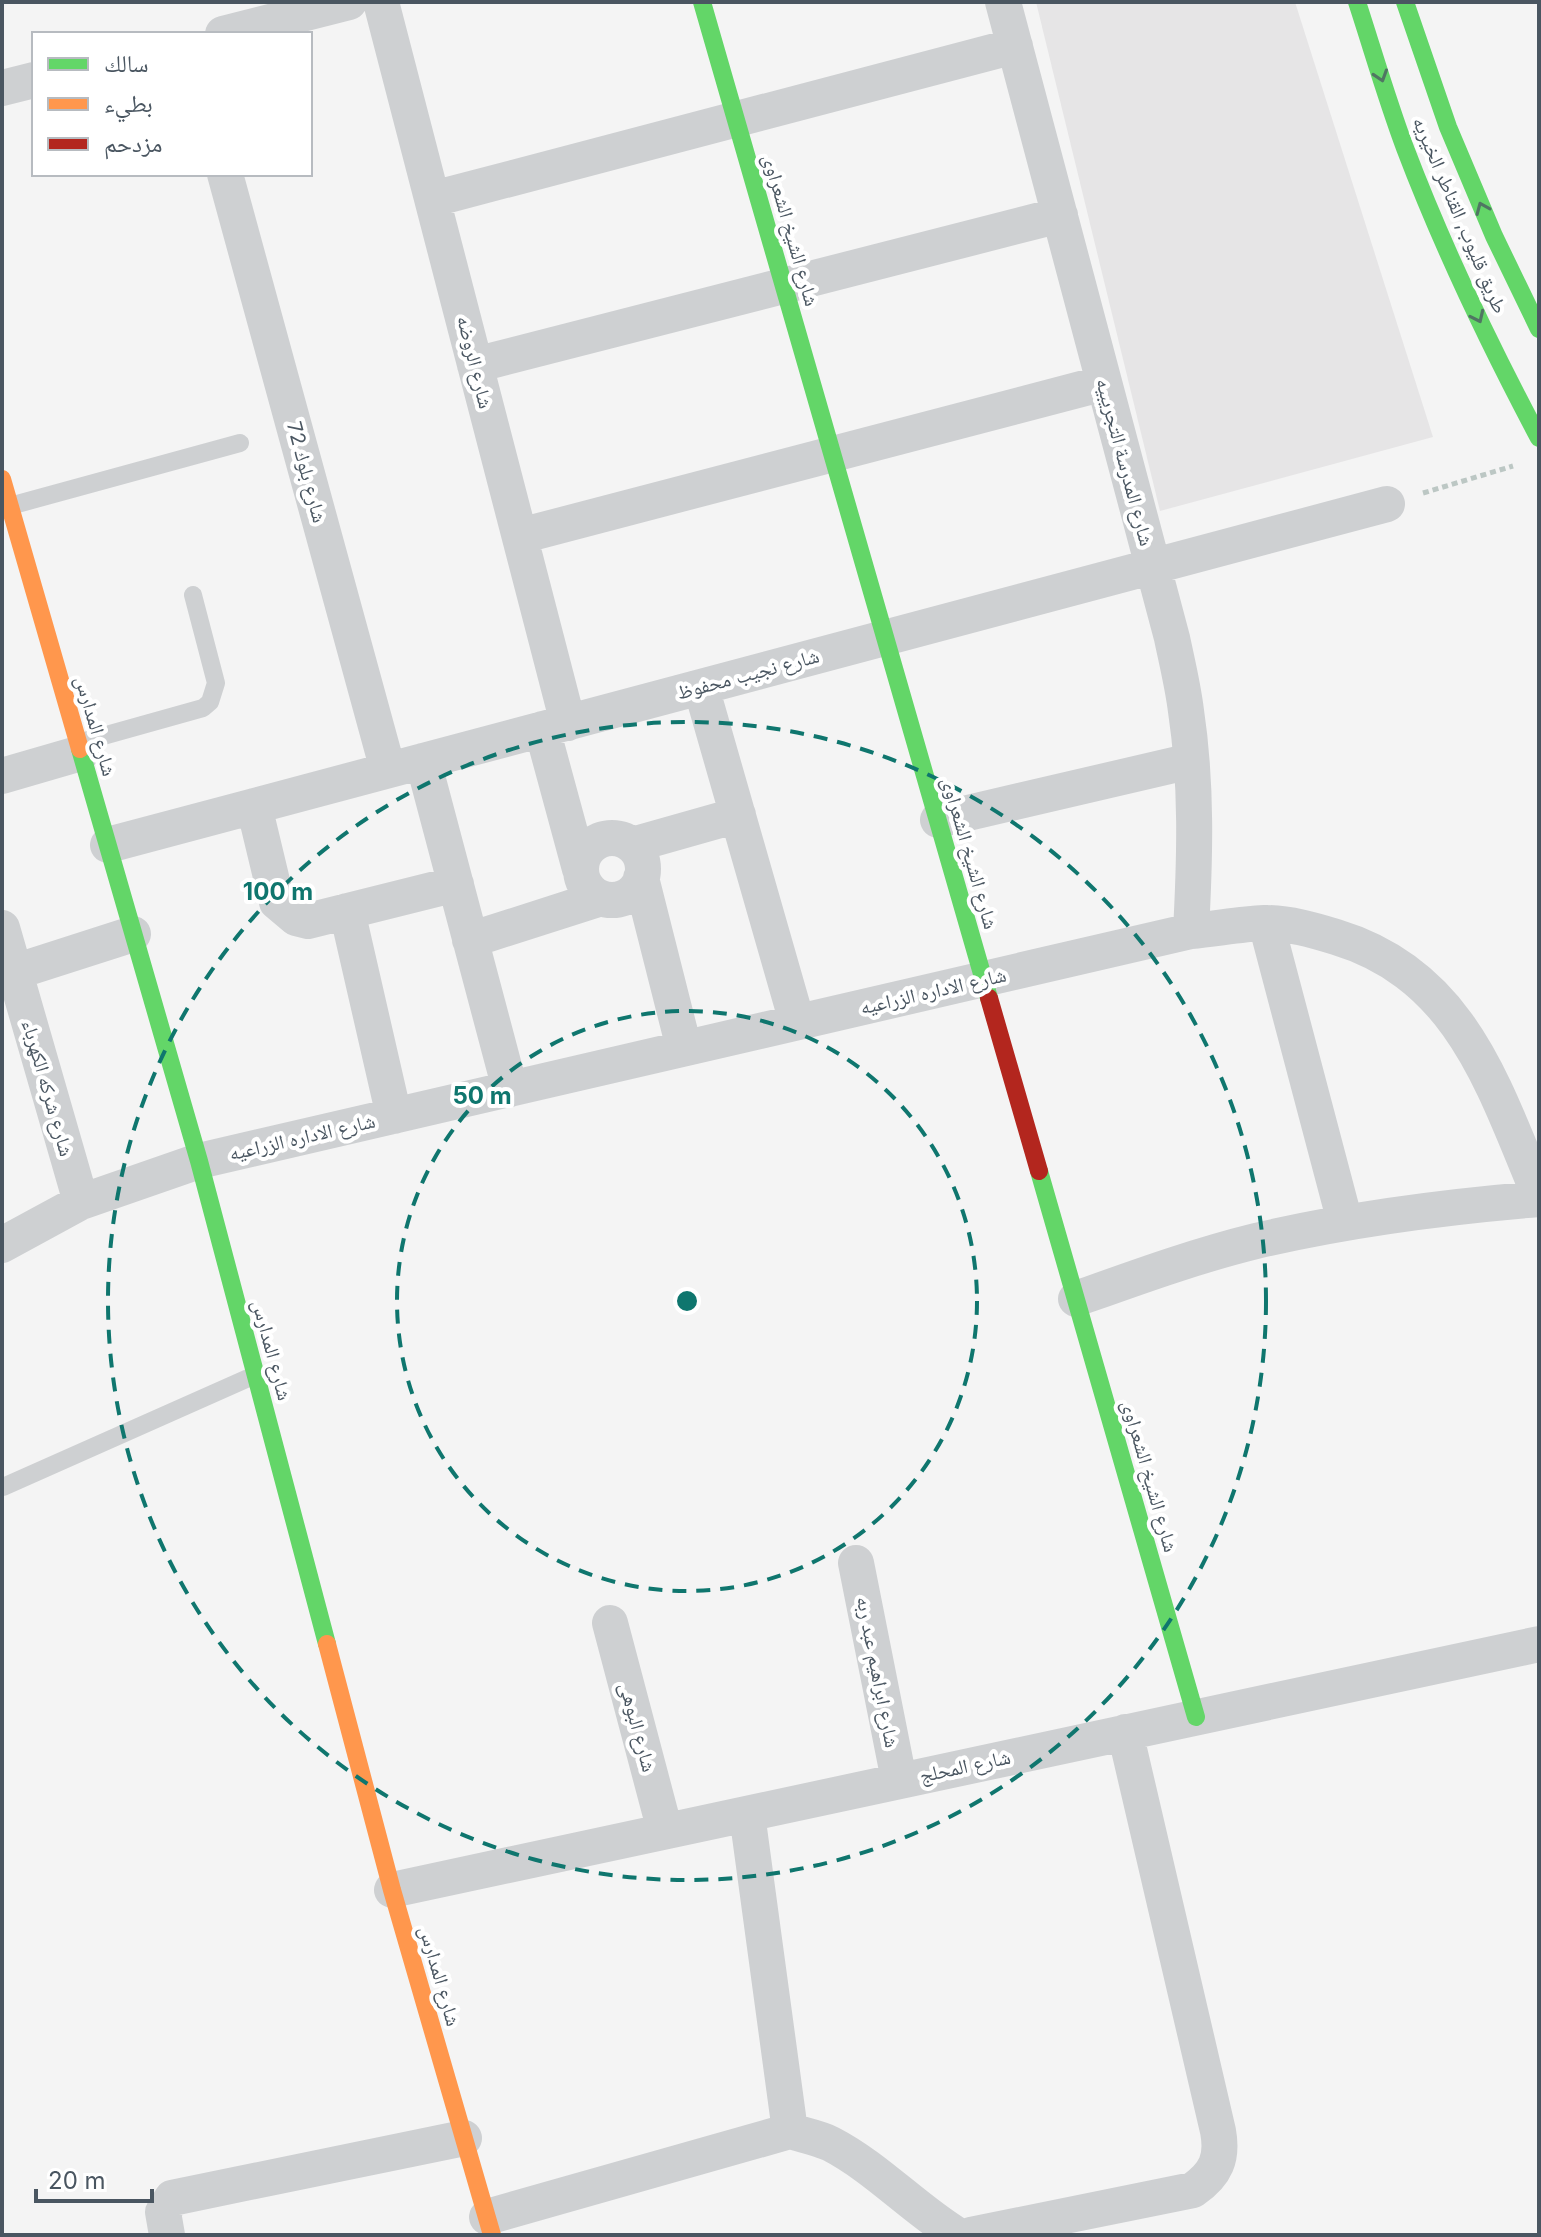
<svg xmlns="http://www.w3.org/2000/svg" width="1541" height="2237" font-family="Inter,'Noto Naskh Arabic',sans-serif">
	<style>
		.education { fill: #e6e5e6 }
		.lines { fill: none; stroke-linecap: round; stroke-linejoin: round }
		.path { stroke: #bcc7c4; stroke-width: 5; stroke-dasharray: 6 4; stroke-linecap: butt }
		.lane { stroke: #ced0d2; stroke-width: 18 }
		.street { stroke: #ced0d2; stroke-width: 36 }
		.fast { stroke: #63d668; stroke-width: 18 }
		.slow { stroke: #ff974d; stroke-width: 18 }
		.jam { stroke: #b3261e; stroke-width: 18 }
		.oneway { stroke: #507663 }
		.ring { fill: none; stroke: #0f766e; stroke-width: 4; stroke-dasharray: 14 10 }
		.labels { text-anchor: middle; stroke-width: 8; stroke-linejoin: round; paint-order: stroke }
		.street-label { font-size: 20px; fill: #4a5661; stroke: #fff }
		.centre { fill: #0f766e; stroke: #fff; stroke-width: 4 }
		.ring-label { font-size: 24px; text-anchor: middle; font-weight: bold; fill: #0f766e; stroke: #fff; stroke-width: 8; stroke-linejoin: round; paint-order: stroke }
	</style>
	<rect width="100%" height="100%" fill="#f4f4f4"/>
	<!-- education -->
	<path class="education" d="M1036 2H1295L1433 437 1160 511Z"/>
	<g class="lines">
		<!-- path -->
		<path class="path" d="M1423 493 1513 466"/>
		<!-- lane -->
		<path class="lane" d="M10 506 240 443
			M78 743 203 708 210 702 216 683 193 595
			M3 1487 255 1375"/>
		<!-- street -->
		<path class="street" d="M381 2 568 723
			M1003 2 1172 638C1177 662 1183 686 1186 711 1197 784 1195 857 1191 931
			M223 34 349 2
			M2 88 34 80
			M225 174 388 770
			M433 199 1015 46
			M475 365 1060 215
			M520 536 1104 383
			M701 687 797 1022
			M542 729 580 869
			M423 761 510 1089
			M2 776 81 753
			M254 806 277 902 296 918 308 921 456 884
			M938 820 1191 761
			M581 869a31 31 0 1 1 62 0a31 31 0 1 1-62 0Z
			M108 845 1387 504
			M632 845 738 815
			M641 878 684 1048
			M347 911 394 1116
			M1266 923 1345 1222
			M2 928 81 1202
			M470 940 601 898
			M2 976 133 934
			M2 1245 81 1202 199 1161 1191 931C1215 929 1240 924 1264 923 1289 923 1313 930 1336 937 1461 975 1493 1085 1539 1194
			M1076 1299C1135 1278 1195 1256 1256 1241 1349 1219 1443 1207 1539 1199
			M856 1563 899 1780
			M610 1623 665 1831
			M747 1814 790 2131
			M392 1890 1539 1644
			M487 2217 790 2131C803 2135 819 2138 831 2144 877 2168 913 2208 957 2235
			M167 2235 163 2212 172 2198 464 2138
			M971 2235 1193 2190C1216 2174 1223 2158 1218 2131L1125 1732"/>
		<!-- fast -->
		<path class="fast" d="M702 2 989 998
			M1357 2C1373 51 1387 100 1405 148 1443 248 1489 344 1539 438
			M1405 2 1448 127 1494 236 1539 329
			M80 749 199 1161 327 1644
			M1039 1171 1196 1717"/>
		<!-- slow -->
		<path class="slow" d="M2 479 80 749
			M327 1644 392 1890 492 2235"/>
		<!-- jam -->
		<path class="jam" d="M989 998 1039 1171"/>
	</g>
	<!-- one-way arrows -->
	<defs><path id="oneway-chevron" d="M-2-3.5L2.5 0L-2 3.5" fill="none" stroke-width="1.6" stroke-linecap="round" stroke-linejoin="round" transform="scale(2)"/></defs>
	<g class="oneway">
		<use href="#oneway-chevron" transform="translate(1381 76) rotate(72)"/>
		<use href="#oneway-chevron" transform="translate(1482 208) rotate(-113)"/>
		<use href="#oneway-chevron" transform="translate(1478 317) rotate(65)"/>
	</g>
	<!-- distance rings -->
	<g class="ring">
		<circle cx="687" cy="1301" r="290"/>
		<circle cx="687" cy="1301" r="579"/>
	</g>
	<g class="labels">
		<!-- street labels -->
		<g class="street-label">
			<text transform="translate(1460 215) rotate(67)" y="7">طريق قليوب, القناطر الخيريه</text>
			<text transform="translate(791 230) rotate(74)" y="7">شارع الشيخ الشعراوى</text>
			<text transform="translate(475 362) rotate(76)" y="7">شارع الروضه</text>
			<text transform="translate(1125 462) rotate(75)" y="7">شارع المدرسة التجريبيه</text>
			<text transform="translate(307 472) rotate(75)" y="7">شارع بلوك 72</text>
			<text transform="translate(748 674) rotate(-15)" y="7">شارع نجيب محفوظ</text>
			<text transform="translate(96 726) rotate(74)" y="7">شارع المدارس</text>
			<text transform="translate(970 853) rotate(74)" y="7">شارع الشيخ الشعراوى</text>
			<text transform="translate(933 991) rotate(-13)" y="7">شارع الاداره الزراعيه</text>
			<text transform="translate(48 1088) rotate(74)" y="7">شارع شركه الكهرباء</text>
			<text transform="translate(302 1137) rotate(-13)" y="7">شارع الاداره الزراعيه</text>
			<text transform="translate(272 1350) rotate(75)" y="7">شارع المدارس</text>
			<text transform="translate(1150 1476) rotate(74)" y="7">شارع الشيخ الشعراوى</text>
			<text transform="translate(878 1672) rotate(79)" y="7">شارع ابراهيم عبد ربه</text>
			<text transform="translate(638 1727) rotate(75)" y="7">شارع البوهى</text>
			<text transform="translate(965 1766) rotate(-12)" y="7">شارع المحلج</text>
			<text transform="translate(440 1976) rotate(74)" y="7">شارع المدارس</text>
		</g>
	</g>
	<circle cx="687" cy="1301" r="12" class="centre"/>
	<g class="ring-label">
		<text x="278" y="900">100 m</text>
		<text x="482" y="1104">50 m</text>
	</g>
	<!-- border -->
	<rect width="1541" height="2237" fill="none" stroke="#4a5661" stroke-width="8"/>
	<!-- legend -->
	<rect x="32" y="32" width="280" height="144" fill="#ffffff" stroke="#b7bbc0" stroke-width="2"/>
	<rect x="48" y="58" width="40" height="12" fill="#63d668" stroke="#b7bbc0" stroke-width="2"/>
	<text x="104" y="72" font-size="24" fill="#4a5661">سالك</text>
	<rect x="48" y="98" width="40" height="12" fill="#ff974d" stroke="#b7bbc0" stroke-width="2"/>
	<text x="104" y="112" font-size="24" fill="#4a5661">بطيء</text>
	<rect x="48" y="138" width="40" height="12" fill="#b3261e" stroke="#b7bbc0" stroke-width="2"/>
	<text x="104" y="152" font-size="24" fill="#4a5661">مزدحم</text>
	<!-- scale -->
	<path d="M36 2189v12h116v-12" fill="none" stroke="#4a5661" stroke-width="4"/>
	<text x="48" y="2189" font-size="24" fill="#4a5661" stroke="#ffffff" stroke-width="6" paint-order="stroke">20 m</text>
</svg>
